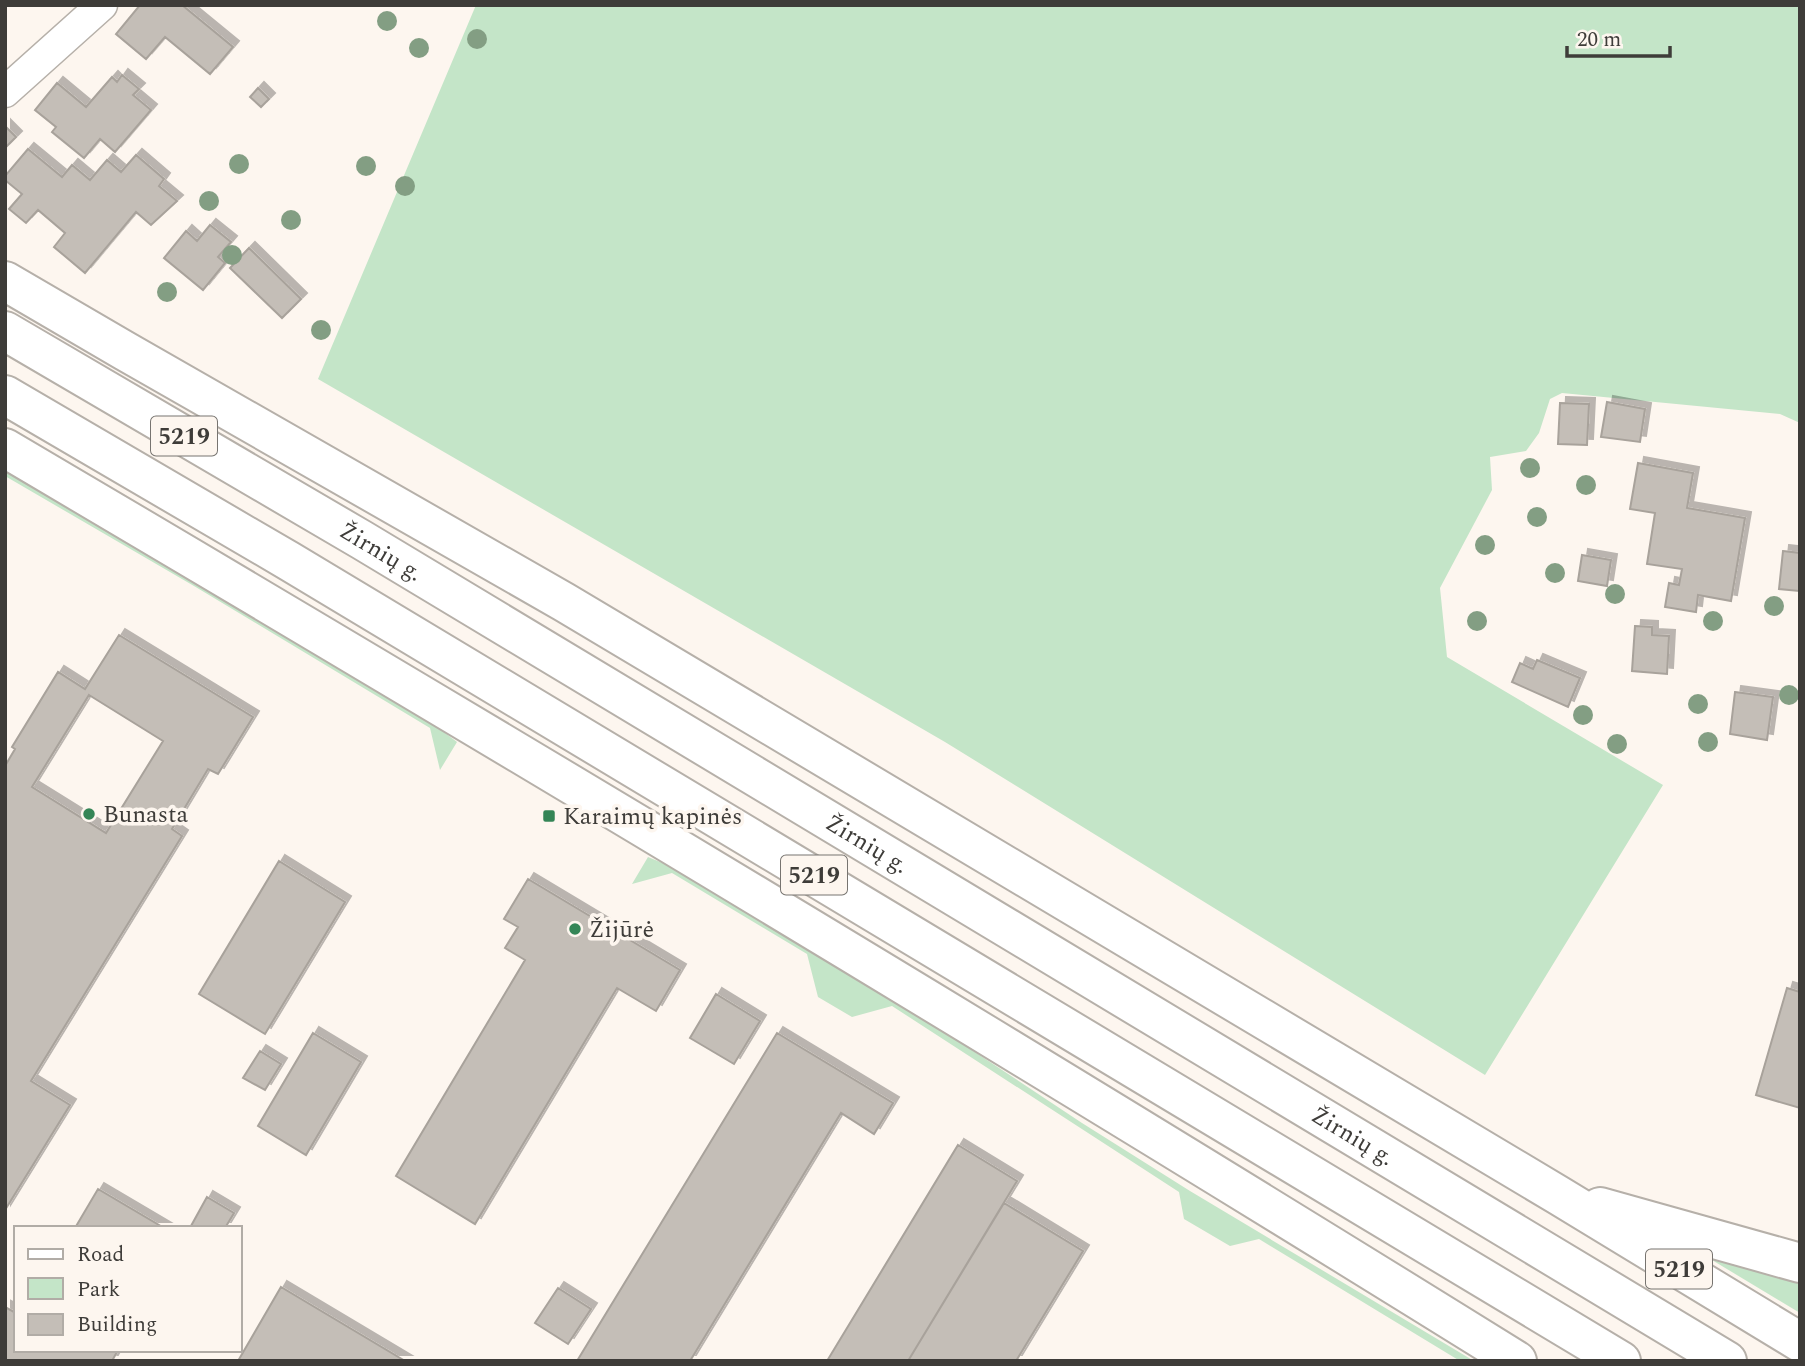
<svg xmlns="http://www.w3.org/2000/svg" width="1805" height="1366" font-family="Spectral,serif">
	<style>
		.green { fill: #c4e5c8 }
		.building { fill: #c4beb7; stroke: #a8a29b; stroke-width: 2; fill-rule: evenodd; filter: url(#shadow) }
		.lines { fill: none; stroke-linecap: round; stroke-linejoin: round }
		.street-casing { stroke: #b6b0a9; stroke-width: 33 }
		.highway-casing { stroke: #b6b0a9; stroke-width: 42 }
		.street { stroke: #fff; stroke-width: 30 }
		.highway { stroke: #fff; stroke-width: 38 }
		.tree { fill: #839e83 }
		.poi-dot { fill: #348556; stroke: #fdf6ef; stroke-width: 2.5 }
		.labels { text-anchor: middle; stroke-width: 7; stroke-linejoin: round; paint-order: stroke }
		.shield { fill: #fdf6ef; stroke: #777470; stroke-width: 2 }
		.shield-label { font-size: 23px; font-weight: bold; fill: #3e3c39 }
		.street-label { font-size: 24px; fill: #3e3c39; stroke: #fdf6ef }
		.poi-label { font-size: 24px; fill: #3e3c39; stroke: #fdf6ef; text-anchor: start }
	</style>
	<defs>
		<filter id="shadow"><feDropShadow dx="6" dy="-6" stdDeviation="0" flood-color="#0004"/></filter>
	</defs>
	<rect width="100%" height="100%" fill="#fdf6ef"/>
	<!-- green -->
	<path class="green" d="M476 5H1800V423L1780 414 1562 393 1550 399 1539 433 1526 451 1490 457 1492 490 1440 588 1447 657 1663 785 1485 1075 945 742 318 379Z
		M5 468 420 714 457 742 440 770 430 728 194 586 5 476Z
		M648 857 682 871 934 1025 1082 1123 1190 1191 1474 1361H1460L1259 1239 1230 1246 1184 1219 1179 1192 892 1006 852 1017 818 997 807 954 672 873 632 884Z
		M1697 1251 1800 1278V1313Z"/>
	<!-- building -->
	<path class="building" d="M140 5H182L233 47 210 74 165 37 146 59 116 34Z
		M122 75 139 89 133 95 151 110 115 152 100 139 84 158 52 132 56 127 35 110 57 83 86 107 112 77 117 82Z
		M258 88 269 99 261 107 250 97Z
		M5 126 16 137 5 148Z
		M28 149 62 177 72 165 90 180 107 160 121 172 136 155 164 179 159 186 177 201 151 225 136 212 85 273 54 247 65 233 38 210 26 223 9 209 22 194 5 180V176Z
		M210 225 231 242 218 257 225 263 203 290 164 258 186 231 197 241Z
		M249 248 301 299 282 318 230 268Z
		M1607 402 1645 409 1640 442 1601 437Z
		M1560 403 1589 404 1587 445 1558 444Z
		M1638 463 1693 473 1687 508 1745 518 1731 601 1698 595 1696 612 1665 607 1669 583 1679 585 1682 569 1647 564 1655 513 1630 509Z
		M1783 551 1800 553 1799 591 1779 589Z
		M1582 555 1611 560 1607 586 1578 581Z
		M1635 626 1652 627V635L1669 636 1667 674 1632 671Z
		M119 635 253 717 218 774 208 769 172 829 182 836 31 1081 70 1105 5 1210V766L15 749 12 747 58 672 85 689ZM89 695 163 741 106 833 32 787Z
		M1537 660 1580 678 1568 707 1512 682 1520 663 1533 669Z
		M1735 692 1773 697 1767 740 1730 734Z
		M279 861 345 902 265 1034 199 994Z
		M528 879 680 970 656 1011 617 988 475 1224 396 1176 525 960 505 948 518 927 504 919Z
		M1787 988 1800 992V1108L1756 1095Z
		M716 994 760 1021 734 1064 690 1038Z
		M313 1033 361 1062 306 1155 258 1126Z
		M777 1033 893 1103 874 1134 841 1113 690 1361H577Z
		M260 1051 281 1064 265 1090 243 1078Z
		M958 1145 1017 1181 908 1361H827Z
		M98 1189 164 1228H75Z
		M207 1197 234 1213 225 1228H194L191 1226Z
		M1004 1203 1083 1251 1016 1361H908Z
		M281 1287 405 1361H238Z
		M558 1288 591 1309 568 1344 535 1323Z
		M5 1307 16 1313V1350H118L112 1361H5Z"/>
	<g class="lines">
		<!-- street casing -->
		<g class="street-casing">
			<path id="street" d="M5 92 102 5"/>
		</g>
		<!-- highway casing -->
		<g class="highway-casing">
			<g id="highway">
				<path d="M5 281 125 351 564 602 1558 1195 1800 1342"/>
				<path id="s1" d="M5 331 362 540 1727 1361"/>
				<path d="M5 395 289 561 1621 1361"/>
				<path d="M5 448C512 747 1017 1050 1517 1361"/>
				<path d="M1600 1207 1800 1263"/>
			</g>
		</g>
		<!-- street -->
		<use href="#street" class="street"/>
		<!-- highway -->
		<use href="#highway" class="highway"/>
	</g>
	<!-- trees -->
	<g class="tree">
		<circle cx="387" cy="21" r="10"/>
		<circle cx="477" cy="39" r="10"/>
		<circle cx="419" cy="48" r="10"/>
		<circle cx="239" cy="164" r="10"/>
		<circle cx="366" cy="166" r="10"/>
		<circle cx="405" cy="186" r="10"/>
		<circle cx="209" cy="201" r="10"/>
		<circle cx="291" cy="220" r="10"/>
		<circle cx="232" cy="255" r="10"/>
		<circle cx="167" cy="292" r="10"/>
		<circle cx="321" cy="330" r="10"/>
		<circle cx="1530" cy="468" r="10"/>
		<circle cx="1586" cy="485" r="10"/>
		<circle cx="1537" cy="517" r="10"/>
		<circle cx="1485" cy="545" r="10"/>
		<circle cx="1555" cy="573" r="10"/>
		<circle cx="1615" cy="594" r="10"/>
		<circle cx="1774" cy="606" r="10"/>
		<circle cx="1477" cy="621" r="10"/>
		<circle cx="1713" cy="621" r="10"/>
		<circle cx="1789" cy="695" r="10"/>
		<circle cx="1698" cy="704" r="10"/>
		<circle cx="1583" cy="715" r="10"/>
		<circle cx="1708" cy="742" r="10"/>
		<circle cx="1617" cy="744" r="10"/>
	</g>
	<!-- markers -->
	<g class="poi-dot">
		<circle cx="89" cy="814" r="7"/>
		<rect x="542" y="809" width="14" height="14" rx="3.5"/>
		<circle cx="575" cy="929" r="7"/>
	</g>
	<g class="labels">
		<!-- shield labels -->
		<g class="shield">
			<rect x="151" y="416.5" width="66" height="39" rx="5"/>
			<rect x="781" y="855.5" width="66" height="39" rx="5"/>
			<rect x="1646" y="1249.5" width="66" height="39" rx="5"/>
		</g>
		<g class="shield-label">
			<text x="184" y="444">5219</text>
			<text x="814" y="883">5219</text>
			<text x="1679" y="1277">5219</text>
		</g>
		<!-- street labels -->
		<g class="street-label">
			<text dy="8" stroke="none"><textPath href="#s1" startOffset="436">Žirnių g.</textPath></text>
			<text dy="8" stroke="none"><textPath href="#s1" startOffset="1003">Žirnių g.</textPath></text>
			<text dy="8" stroke="none"><textPath href="#s1" startOffset="1570">Žirnių g.</textPath></text>
		</g>
		<!-- poi labels -->
		<g class="poi-label">
			<text x="103" y="822">Bunasta</text>
			<text x="563" y="824">Karaimų kapinės</text>
			<text x="589" y="937">Žijūrė</text>
		</g>
	</g>
	<!-- border -->
	<rect width="1805" height="1366" fill="none" stroke="#3e3c39" stroke-width="14"/>
	<!-- legend -->
	<rect x="14" y="1226" width="228" height="126" fill="#fdf6ef" stroke="#b1aca6" stroke-width="2"/>
	<rect x="28" y="1249" width="35" height="10" fill="#ffffff" stroke="#b1aca6" stroke-width="2"/>
	<text x="77" y="1261" font-size="21" fill="#3e3c39">Road</text>
	<rect x="28" y="1278" width="35" height="21" fill="#c4e5c8" stroke="#b1aca6" stroke-width="2"/>
	<text x="77" y="1296" font-size="21" fill="#3e3c39">Park</text>
	<rect x="28" y="1314" width="35" height="21" fill="#c4beb7" stroke="#b1aca6" stroke-width="2"/>
	<text x="77" y="1331" font-size="21" fill="#3e3c39">Building</text>
	<!-- scale -->
	<path d="M1567 46v10h103v-10" fill="none" stroke="#3e3c39" stroke-width="3.5"/>
	<text x="1577" y="46" font-size="21" fill="#3e3c39" stroke="#fdf6ef" stroke-width="5" paint-order="stroke">20 m</text>
</svg>
